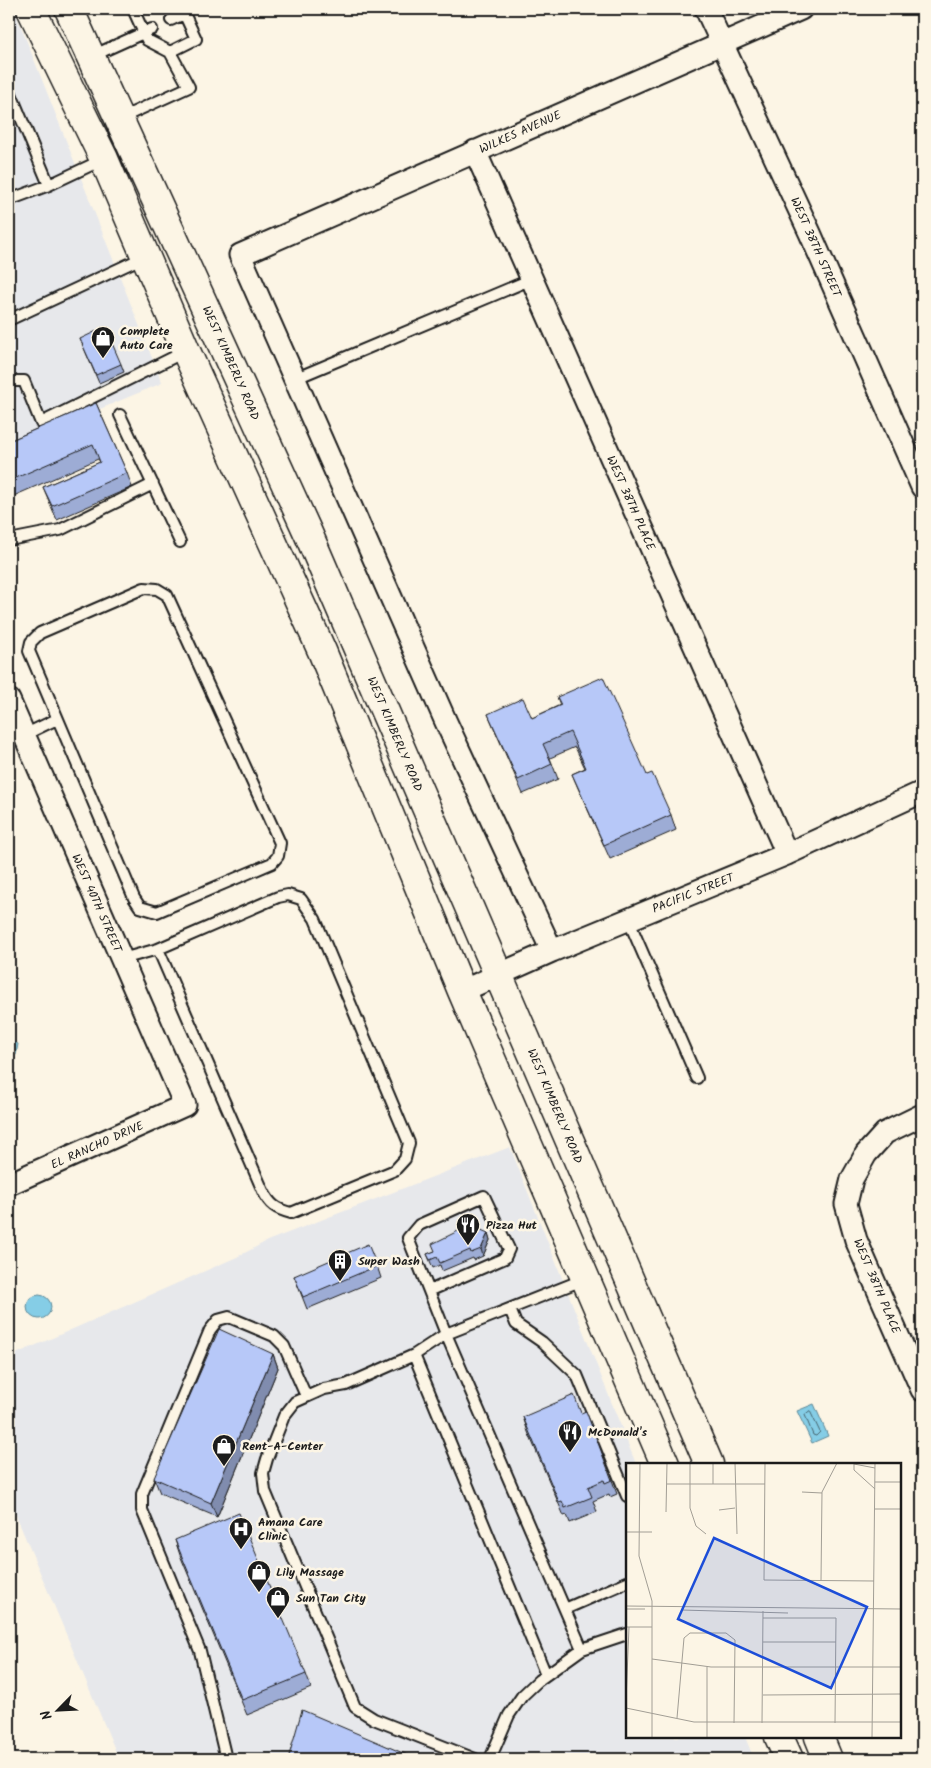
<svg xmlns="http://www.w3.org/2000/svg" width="931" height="1768" font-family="Kalam,sans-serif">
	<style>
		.built { fill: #e7e8eb }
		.water { fill: #85cde6; stroke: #5b8695 }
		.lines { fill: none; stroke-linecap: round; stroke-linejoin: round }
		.shore { stroke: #46636d; stroke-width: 1 }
		.lane-casing { stroke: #1c1c1c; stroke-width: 14 }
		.street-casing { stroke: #1c1c1c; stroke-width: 25 }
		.primary-casing { stroke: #1c1c1c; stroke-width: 31 }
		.lane { stroke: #fcf5e5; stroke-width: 10 }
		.street { stroke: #fcf5e5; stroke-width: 21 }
		.primary { stroke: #fcf5e5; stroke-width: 28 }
		.wall { fill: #9dacd5; stroke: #1c1c1c }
		.shaded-wall { fill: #808cae; stroke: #1c1c1c }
		.building { fill: #b7c8f8; stroke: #1c1c1c }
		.labels { text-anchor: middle; stroke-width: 5; stroke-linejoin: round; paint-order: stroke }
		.street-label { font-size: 12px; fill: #1c1c1c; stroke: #fcf5e5 }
		.poi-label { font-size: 12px; font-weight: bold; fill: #1c1c1c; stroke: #fcf5e5; text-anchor: start }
		.inset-road { fill: none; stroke: #a29e95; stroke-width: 1 }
		.view { fill: #1d4ed8; fill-opacity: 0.15; stroke: #1d4ed8; stroke-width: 2.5 }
		.inset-edge { fill: none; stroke: #1c1c1c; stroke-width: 2.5 }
	</style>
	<rect width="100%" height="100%" fill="#fcf5e5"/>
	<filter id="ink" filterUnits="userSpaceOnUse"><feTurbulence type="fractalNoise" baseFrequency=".02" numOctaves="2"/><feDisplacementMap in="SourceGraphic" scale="10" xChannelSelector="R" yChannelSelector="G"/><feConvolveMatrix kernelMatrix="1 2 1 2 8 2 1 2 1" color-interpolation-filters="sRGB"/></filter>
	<g filter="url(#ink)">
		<!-- built -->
		<path class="built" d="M9 9H14L162 383 9 447Z
			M510 1147 636 1464H627V1737H745L754 1759H119L9 1499V1357L237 1257 267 1241Z"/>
		<!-- water -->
		<path class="water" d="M9 1040 18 1044 16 1055H14L12 1059 9 1058Z
			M27 1307a12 12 0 1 1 24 0a12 12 0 1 1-24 0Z
			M814 1404 828 1436 812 1443 797 1411Z"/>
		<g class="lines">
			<!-- shore -->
			<path class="shore" d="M810 1411 820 1432 816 1436 813 1435 805 1415Z"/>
			<!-- lane casing -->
			<g class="lane-casing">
				<path id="lane" d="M133 9 147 40 170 52
					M171 20 184 14
					M92 56 152 29
					M9 89 49 185
					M121 118 189 87 170 52 196 39 182 9
					M9 200 49 185 102 160
					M9 320 144 257
					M294 379 532 279
					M9 381H24L41 423 186 351
					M120 415 180 542
					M9 540 60 530 153 484
					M144 588 157 589 167 595 280 843 278 856 272 863 157 912 140 907 134 898 29 651 31 642 40 633Z
					M24 735 57 719
					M288 895 301 899 315 919 409 1143 405 1159 395 1170 291 1213C276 1209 270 1205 263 1191L158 949 278 897Z
					M628 919 697 1078
					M122 959 158 949
					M429 1291 505 1258 509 1249 484 1196 419 1225 408 1238 446 1334 582 1649
					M510 1309 516 1324 542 1342 577 1375 627 1496
					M414 1355 546 1675
					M565 1609 627 1582
					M226 1759 200 1651 142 1510V1494L210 1330 218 1320 229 1317 274 1336 284 1346 306 1396
					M475 1759 374 1719 355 1707 265 1491 263 1473 267 1459 284 1416 295 1402 324 1389 346 1385 414 1355 446 1334 585 1279
					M490 1759 509 1715 522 1696 539 1680 582 1649 627 1634"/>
			</g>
			<!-- street casing -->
			<g class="street-casing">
				<path id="street" d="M706 9 810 233 922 487
					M475 151 787 854
					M9 700 185 1105 9 1184
					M552 951 446 722 240 255 801 9
					M462 991 552 951 787 854 922 792
					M922 1115 885 1133 866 1154 852 1179 846 1204 856 1240 922 1390"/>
			</g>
			<!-- primary casing -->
			<g class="primary-casing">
				<path id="primary" d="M31 9 104 159 186 351 322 651 462 991 665 1464
					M69 9 308 533 709 1464
					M779 1737 789 1759
					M819 1737 828 1759"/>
			</g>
			<!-- lane -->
			<use href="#lane" class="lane"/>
			<!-- street -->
			<use href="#street" class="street"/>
			<!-- primary -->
			<use href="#primary" class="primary"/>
		</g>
		<!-- wall -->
		<path class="wall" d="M80 339 121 364 124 372 99 383Z
			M96 403 127 473 132 487 57 520 43 487 100 462 98 459 9 498V441Z
			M557 697 647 775 671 815 676 830 610 859 578 788 572 774 585 768 575 747 550 758 558 779 523 794 494 728 488 714 532 718 560 705Z
			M488 1233 490 1240 483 1256 474 1260 473 1258 442 1271 440 1265 433 1268 427 1254Z
			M377 1266 381 1278 307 1309 294 1276Z
			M273 1354 278 1368 217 1517 160 1493 154 1478Z
			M581 1413 612 1480 617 1494 610 1497 609 1494 593 1501 597 1512 570 1523 567 1515 564 1516 528 1432 523 1417Z
			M175 1540 306 1674 311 1688 247 1715 180 1555Z"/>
		<!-- shaded-wall -->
		<path class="shaded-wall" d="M488 1233 490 1240 483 1256 481 1249Z
			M273 1354 278 1368 217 1517 211 1503Z"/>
		<!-- building -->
		<path class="building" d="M105 327 121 364 96 375 80 339Z
			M96 403 127 473 52 506 43 487 100 462 93 444 9 481V441Z
			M603 677 647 775 652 773 671 815 604 845 572 774 586 768 570 732 543 744 552 764 518 780 488 714 523 698 532 718 561 705 557 697Z
			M470 1225 488 1233 481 1249 471 1253 470 1250 440 1263 437 1257 430 1260 427 1254 435 1251 432 1244Z
			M368 1244 377 1266 303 1297 294 1276Z
			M219 1329 273 1354 211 1503 154 1478Z
			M574 1395 581 1413 586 1411 612 1480 605 1483 604 1480 588 1487 592 1497 565 1508 562 1501 559 1502 523 1417Z
			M239 1513 306 1674 242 1700 175 1540Z
			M302 1710 417 1759H288Z"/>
	</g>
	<!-- icons -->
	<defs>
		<g id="shop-pin" transform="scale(1.25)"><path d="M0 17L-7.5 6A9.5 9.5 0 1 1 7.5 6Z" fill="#1c1c1c" stroke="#fcf5e5"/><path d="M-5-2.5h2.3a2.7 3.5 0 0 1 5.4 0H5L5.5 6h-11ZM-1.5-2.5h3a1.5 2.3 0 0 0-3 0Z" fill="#fff"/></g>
		<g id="restaurant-pin" transform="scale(1.25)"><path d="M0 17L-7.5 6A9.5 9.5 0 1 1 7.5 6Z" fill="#1c1c1c" stroke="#fcf5e5"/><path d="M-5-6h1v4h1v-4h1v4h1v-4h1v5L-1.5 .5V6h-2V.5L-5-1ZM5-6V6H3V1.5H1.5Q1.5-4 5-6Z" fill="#fff"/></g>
		<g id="building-pin" transform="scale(1.25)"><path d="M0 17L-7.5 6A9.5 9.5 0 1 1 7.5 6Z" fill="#1c1c1c" stroke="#fcf5e5"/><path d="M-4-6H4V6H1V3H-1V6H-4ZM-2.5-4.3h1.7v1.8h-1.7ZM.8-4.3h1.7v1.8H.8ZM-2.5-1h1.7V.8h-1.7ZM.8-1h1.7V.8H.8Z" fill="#fff"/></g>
		<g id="hospital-pin" transform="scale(1.25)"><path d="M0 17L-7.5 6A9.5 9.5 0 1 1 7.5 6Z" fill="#1c1c1c" stroke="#fcf5e5"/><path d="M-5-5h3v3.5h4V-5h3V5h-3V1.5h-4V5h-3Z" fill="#fff"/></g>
	</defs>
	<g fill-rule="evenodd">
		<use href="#shop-pin" x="103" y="338"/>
		<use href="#restaurant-pin" x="468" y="1225"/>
		<use href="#building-pin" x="340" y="1261"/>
		<use href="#restaurant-pin" x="570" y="1432"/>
		<use href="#shop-pin" x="224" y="1446"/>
		<use href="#hospital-pin" x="241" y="1529"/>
		<use href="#shop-pin" x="259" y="1572"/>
		<use href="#shop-pin" x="278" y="1598"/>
	</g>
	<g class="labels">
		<!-- street labels -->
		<g class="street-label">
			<text transform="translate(520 132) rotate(-24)" y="4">WILKES AVENUE</text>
			<text transform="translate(816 247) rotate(66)" y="4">WEST 38TH STREET</text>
			<text transform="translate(231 363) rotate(66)" y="4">WEST KIMBERLY ROAD</text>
			<text transform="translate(631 503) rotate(66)" y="4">WEST 38TH PLACE</text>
			<text transform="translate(395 734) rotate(67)" y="4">WEST KIMBERLY ROAD</text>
			<text transform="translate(693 893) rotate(-22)" y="4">PACIFIC STREET</text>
			<text transform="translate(97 903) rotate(66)" y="4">WEST 40TH STREET</text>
			<text transform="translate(555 1106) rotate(67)" y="4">WEST KIMBERLY ROAD</text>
			<text transform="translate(97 1145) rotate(-24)" y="4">EL RANCHO DRIVE</text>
			<text transform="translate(877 1286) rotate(67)" y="4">WEST 38TH PLACE</text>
		</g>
		<!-- poi labels -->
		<g class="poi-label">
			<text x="120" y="335">Complete<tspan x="120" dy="14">Auto Care</tspan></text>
			<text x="486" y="1229">Pizza Hut</text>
			<text x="358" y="1265">Super Wash</text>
			<text x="588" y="1436">McDonald's</text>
			<text x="242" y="1450">Rent-A-Center</text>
			<text x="258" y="1526">Amana Care<tspan x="258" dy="14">Clinic</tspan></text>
			<text x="276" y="1576">Lily Massage</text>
			<text x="296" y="1602">Sun Tan City</text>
		</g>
	</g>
	<!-- overview -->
	<g transform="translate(626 1463)">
		<rect width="275" height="275" fill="#fcf5e5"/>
		<path class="inset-road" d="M14 0 13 93 26 138V275M64 0V45L70 63 80 71M109 0 111 71M139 0 138 117 248 118M228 0V7L249 26M228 1 249 5M249 19H275M41 21H139M87 21V0M176 29 196 30M249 46H275M93 47 109 45M40 49 41 0M0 69H26M195 118 196 29 211 0M0 143 275 146M0 146H19M55 147 162 150M137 155H210L209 260M0 164H26M137 179H210M26 196 85 204H275M137 232 275 231M0 238 3 164M0 245 68 259H275M51 255 58 175 64 170H100L109 177 108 260M136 260 137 148M81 275V204M246 275 249 0"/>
		<path class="view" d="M88 75 241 144 205 225 52 156Z"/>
		<rect width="275" height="275" class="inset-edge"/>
	</g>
	<!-- margin -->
	<rect width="931" height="1768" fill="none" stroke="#fcf5e5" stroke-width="30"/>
	<rect x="15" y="15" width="901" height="1738" fill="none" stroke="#1c1c1c" stroke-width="2" filter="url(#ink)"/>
	<!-- north arrow -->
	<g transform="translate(58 1710) rotate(246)" stroke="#fcf5e5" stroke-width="4" paint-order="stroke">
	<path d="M0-4L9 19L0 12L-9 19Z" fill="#1c1c1c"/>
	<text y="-8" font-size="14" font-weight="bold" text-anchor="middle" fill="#1c1c1c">N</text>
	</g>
</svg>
